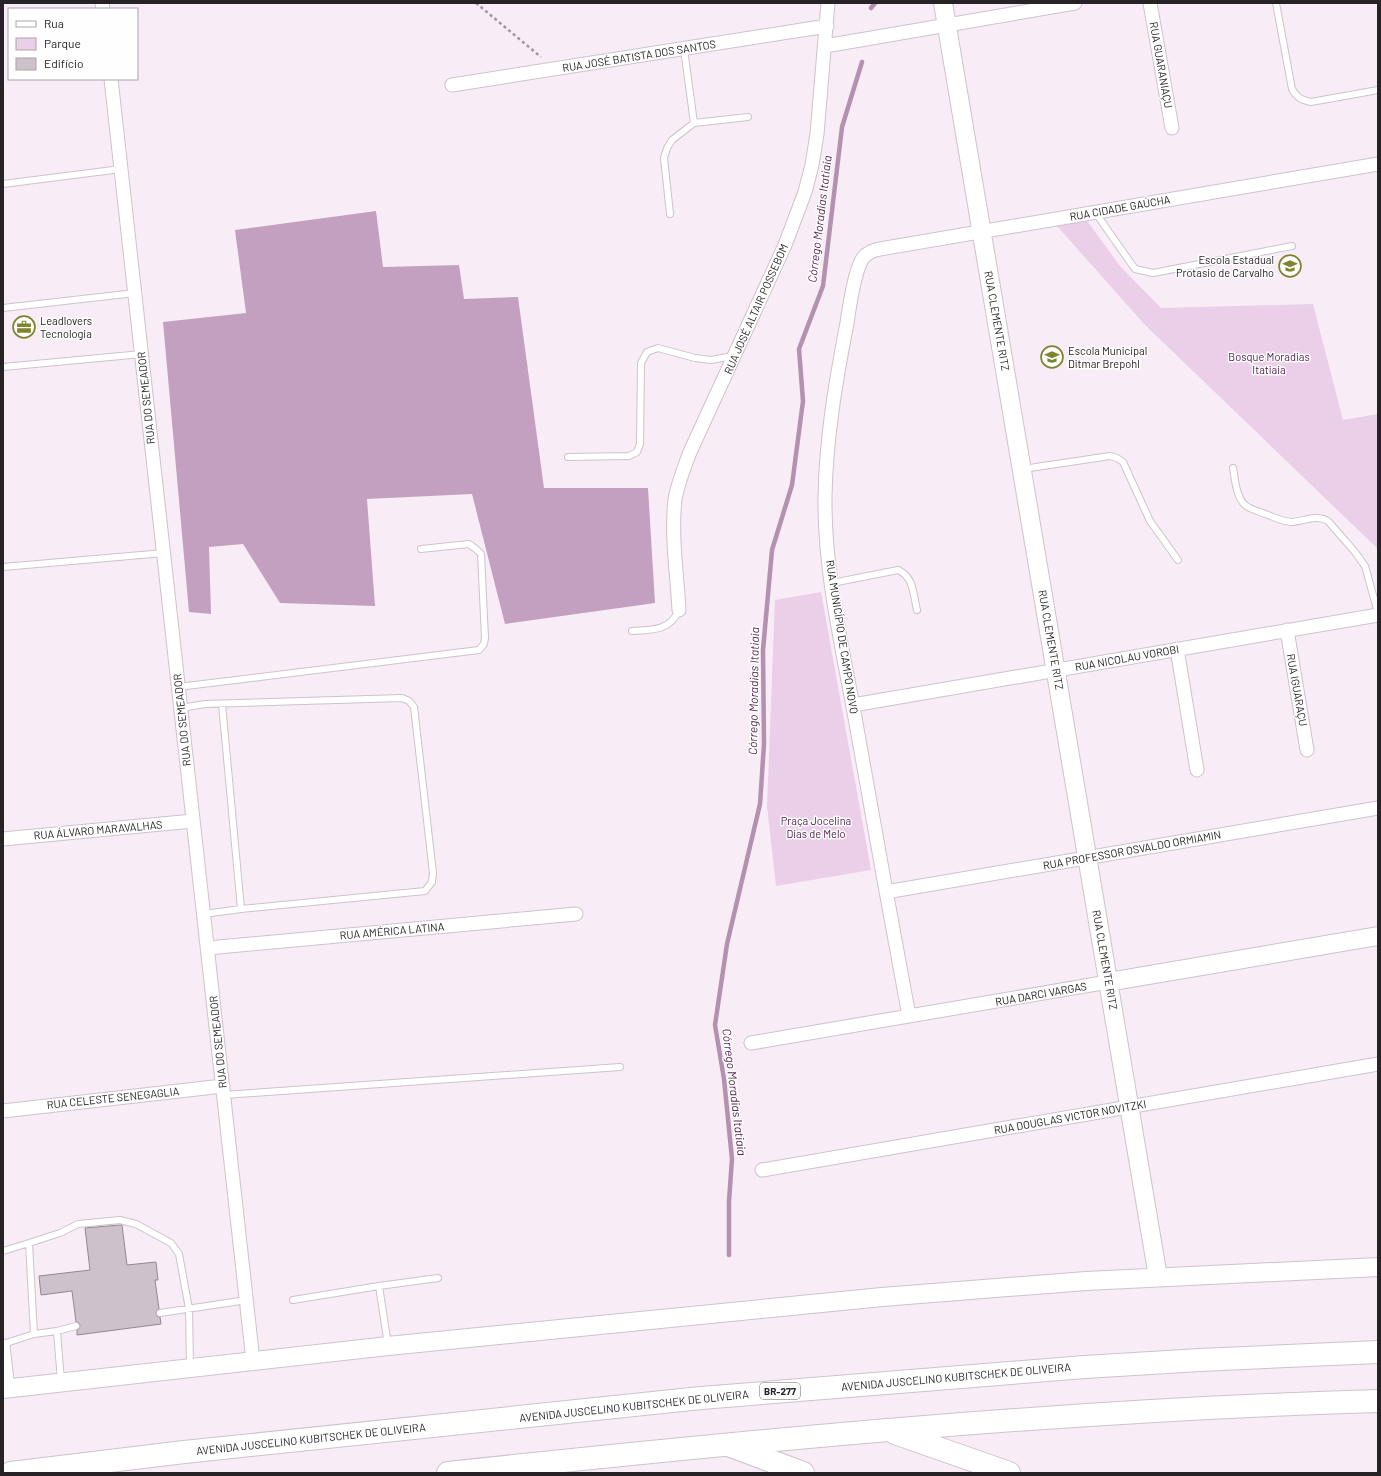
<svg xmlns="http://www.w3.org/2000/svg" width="1381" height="1476" font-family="Barlow,sans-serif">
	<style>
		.green { fill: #ebcee8 }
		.forest { fill: #c3a0bf }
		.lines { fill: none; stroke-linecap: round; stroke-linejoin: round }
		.stream { stroke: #b391af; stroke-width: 4.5 }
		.building { fill: #cdc2cb; stroke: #928890 }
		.lane-casing { stroke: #cdc3cc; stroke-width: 8 }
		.street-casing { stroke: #cdc3cc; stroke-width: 15 }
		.secondary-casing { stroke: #cdc3cc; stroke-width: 20 }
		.highway-casing { stroke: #cdc3cc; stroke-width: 24 }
		.path { stroke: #9f979e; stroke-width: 2.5; stroke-dasharray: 3 3; stroke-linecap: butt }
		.lane { stroke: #fff; stroke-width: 6 }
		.street { stroke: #fff; stroke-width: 13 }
		.secondary { stroke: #fff; stroke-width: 18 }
		.highway { stroke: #fff; stroke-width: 22 }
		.labels { text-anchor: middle; stroke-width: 3; stroke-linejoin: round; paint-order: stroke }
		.shield { fill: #fefefe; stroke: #676466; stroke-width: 1 }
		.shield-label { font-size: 10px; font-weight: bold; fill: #262225 }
		.street-label { font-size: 11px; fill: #262225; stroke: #fefefe }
		.poi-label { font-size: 11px; fill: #262225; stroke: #fefefe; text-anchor: start }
		.park-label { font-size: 11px; fill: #4f224b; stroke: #fefefe }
		.water-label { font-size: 12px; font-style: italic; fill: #572a53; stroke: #fefefe }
	</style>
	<rect width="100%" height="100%" fill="#f8edf6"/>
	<!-- green -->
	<path class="green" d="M1085 218 1120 266 1161 308 1313 304 1343 420 1378 414V549L1145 325 1057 226Z
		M821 592 871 870 776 886 767 807 775 600Z"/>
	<!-- forest -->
	<path class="forest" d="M376 211 383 267 459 265 464 299 518 297 544 488H648L655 603 505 624 472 494 367 499 375 606 280 603 243 544 209 547 211 614 189 612 163 322 246 313 235 230Z"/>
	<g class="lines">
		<!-- stream -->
		<path class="stream" d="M871 8 875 3
			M729 1255V1201L732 1159 724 1079 715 1025 727 944 760 804 764 744 763 650 772 550 792 485 803 401 799 349 823 286 842 127 862 62"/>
	</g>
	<!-- building -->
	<path class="building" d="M120 1225H122L127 1265 156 1262 158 1280H155L159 1309 157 1310 156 1313 157 1316 160 1317 161 1324 77 1335V1330L79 1329 80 1325 79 1323 76 1322 72 1291 41 1295 39 1276 90 1270 85 1228Z"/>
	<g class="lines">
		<!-- lane casing -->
		<g class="lane-casing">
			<path id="lane" d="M1276 3 1292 89C1297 98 1302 100 1311 102L1378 90
				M684 49 694 123
				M3 184 121 169
				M1095 212 1135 269 1153 273 1292 246
				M670 214 664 158 667 148 672 140 694 123 748 117
				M3 308 135 293
				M3 367 142 354
				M568 457 629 456 637 452 640 444 641 363 647 352 658 348 695 358 711 360 733 356
				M1233 468C1235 479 1236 497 1245 505 1251 510 1261 512 1268 515 1276 518 1284 522 1292 522 1304 521 1317 514 1328 521L1355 552 1365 566 1378 613
				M1023 469 1110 456 1117 458 1123 462 1150 521 1178 560
				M3 567 164 553
				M832 583 898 570C914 577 913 594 917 610
				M632 631C652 630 670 631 679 610
				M178 687 479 650 484 644 485 638 481 554 476 549 469 544 421 549
				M222 704 241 909
				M181 708 205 704 402 698 409 701 414 707 433 873 432 882 425 891 241 909 204 914
				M224 1095 620 1067
				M29 1243 60 1233 78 1224 120 1220 136 1224 171 1243 179 1254 189 1309 190 1367
				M3 1251 29 1243 34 1334 57 1331 76 1326
				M379 1286 438 1278
				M293 1300 379 1286 388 1345
				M160 1313 247 1300
				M57 1331 61 1381
				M3 1344 34 1334"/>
		</g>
		<!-- street casing -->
		<g class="street-casing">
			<path id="street" d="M102 3 103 9
				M1150 3 1172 128
				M825 46 1075 3
				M111 79 253 1361
				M452 85 827 26
				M679 610C677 574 671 536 675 499 678 483 684 468 690 452L785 245 805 192 812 165 817 134 828 3
				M1287 630 1307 750
				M1177 649 1197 770
				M853 705 1378 615
				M3 839 193 821
				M886 892 1378 808
				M208 948 576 914
				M909 1016C890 915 872 813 854 712 841 641 824 569 825 496 826 438 836 380 847 323 849 309 855 269 863 258 867 253 873 250 880 249L1378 164
				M751 1043 1108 982
				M3 1111 223 1086
				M762 1170 1378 1064
				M3 1346 8 1389"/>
		</g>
		<!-- secondary casing -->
		<g class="secondary-casing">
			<path id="secondary" d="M943 3 1158 1277
				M1108 982 1378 936
				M3 1389 388 1346 882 1297 1086 1281 1378 1267"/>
		</g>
		<!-- highway casing -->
		<g class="highway-casing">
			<path id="highway" d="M895 1433 1009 1473
				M731 1446 803 1473
				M11 1473 184 1452 701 1398 1085 1367 1200 1360 1378 1352
				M448 1473C757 1440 1067 1410 1378 1401"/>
		</g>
		<!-- path -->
		<path class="path" d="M476 3 541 57"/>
		<!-- lane -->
		<use href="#lane" class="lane"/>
		<!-- street -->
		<use href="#street" class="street"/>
		<!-- secondary -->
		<use href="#secondary" class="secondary"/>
		<!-- highway -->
		<use href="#highway" class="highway"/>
	</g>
	<!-- icons -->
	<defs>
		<g id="school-ring" transform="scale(1.15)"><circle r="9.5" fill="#fefefe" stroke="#7e842e" stroke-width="1.5"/><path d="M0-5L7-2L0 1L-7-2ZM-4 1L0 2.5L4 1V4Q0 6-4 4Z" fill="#7e842e"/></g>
		<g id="office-ring" transform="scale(1.15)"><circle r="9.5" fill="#fefefe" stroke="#7e842e" stroke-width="1.5"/><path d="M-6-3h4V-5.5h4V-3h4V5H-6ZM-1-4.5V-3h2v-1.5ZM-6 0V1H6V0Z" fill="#7e842e"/></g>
	</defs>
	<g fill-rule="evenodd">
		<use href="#school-ring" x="1290" y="266"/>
		<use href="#office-ring" x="24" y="327"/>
		<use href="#school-ring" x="1052" y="357"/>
	</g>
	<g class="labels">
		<!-- shield labels -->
		<rect class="shield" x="760" y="1383" width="40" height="16" rx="3"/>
		<g class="shield-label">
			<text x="780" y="1395">BR-277</text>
		</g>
		<!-- street labels -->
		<g class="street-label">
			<text transform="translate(639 56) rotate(-9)" y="4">RUA JOSÉ BATISTA DOS SANTOS</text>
			<text transform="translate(1161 65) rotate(80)" y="4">RUA GUARANIAÇU</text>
			<text transform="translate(1120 208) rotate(-10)" y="4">RUA CIDADE GAÚCHA</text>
			<text transform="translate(756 309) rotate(-66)" y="4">RUA JOSÉ ALTAIR POSSEBOM</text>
			<text transform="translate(997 321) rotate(80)" y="4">RUA CLEMENTE RITZ</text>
			<text transform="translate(146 398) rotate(-96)" y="4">RUA DO SEMEADOR</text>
			<text transform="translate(842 637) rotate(81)" y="4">RUA MUNICÍPIO DE CAMPO NOVO</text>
			<text transform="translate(1051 640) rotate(80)" y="4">RUA CLEMENTE RITZ</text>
			<text transform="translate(1127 658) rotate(-10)" y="4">RUA NICOLAU VOROBI</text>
			<text transform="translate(1297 690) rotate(80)" y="4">RUA IGUARAÇU</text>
			<text transform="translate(182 720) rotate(-96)" y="4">RUA DO SEMEADOR</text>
			<text transform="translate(98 830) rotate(-5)" y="4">RUA ÁLVARO MARAVALHAS</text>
			<text transform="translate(1132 850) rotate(-10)" y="4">RUA PROFESSOR OSVALDO ORMIAMIN</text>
			<text transform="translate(392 931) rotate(-5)" y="4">RUA AMÉRICA LATINA</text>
			<text transform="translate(1105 960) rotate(80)" y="4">RUA CLEMENTE RITZ</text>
			<text transform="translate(1041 994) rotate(-10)" y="4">RUA DARCI VARGAS</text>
			<text transform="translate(218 1042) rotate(-96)" y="4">RUA DO SEMEADOR</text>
			<text transform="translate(113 1098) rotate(-6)" y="4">RUA CELESTE SENEGAGLIA</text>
			<text transform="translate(1070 1117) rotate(-10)" y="4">RUA DOUGLAS VICTOR NOVITZKI</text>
			<text transform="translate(956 1377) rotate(-5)" y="4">AVENIDA JUSCELINO KUBITSCHEK DE OLIVEIRA</text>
			<text transform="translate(634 1406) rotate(-6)" y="4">AVENIDA JUSCELINO KUBITSCHEK DE OLIVEIRA</text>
			<text transform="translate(311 1439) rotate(-6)" y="4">AVENIDA JUSCELINO KUBITSCHEK DE OLIVEIRA</text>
		</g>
		<!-- poi labels -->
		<g class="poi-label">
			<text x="1274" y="264" text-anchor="end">Escola Estadual<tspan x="1274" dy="13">Protasio de Carvalho</tspan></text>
			<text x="40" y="325">Leadlovers<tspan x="40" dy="13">Tecnologia</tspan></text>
			<text x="1068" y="355">Escola Municipal<tspan x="1068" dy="13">Ditmar Brepohl</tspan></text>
		</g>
		<!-- park labels -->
		<g class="park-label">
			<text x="1269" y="361">Bosque Moradias<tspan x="1269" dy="13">Itatiaia</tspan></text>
			<text x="816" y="825">Praça Jocelina<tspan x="816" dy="13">Dias de Melo</tspan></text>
		</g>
		<!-- water labels -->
		<g class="water-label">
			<text transform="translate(820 219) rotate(-83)" y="4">Córrego Moradias Itatiaia</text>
			<text transform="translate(754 691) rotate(-89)" y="4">Córrego Moradias Itatiaia</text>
			<text transform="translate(734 1092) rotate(83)" y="4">Córrego Moradias Itatiaia</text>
		</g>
	</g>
	<!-- border -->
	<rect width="1381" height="1476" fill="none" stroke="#262225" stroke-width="8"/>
	<!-- legend -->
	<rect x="8" y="8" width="130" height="72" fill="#fefefe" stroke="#a8a6a7"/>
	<rect x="16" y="21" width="20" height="6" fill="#ffffff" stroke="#a8a6a7"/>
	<text x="44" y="28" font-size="12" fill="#262225">Rua</text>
	<rect x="16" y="38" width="20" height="12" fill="#ebcee8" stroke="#a8a6a7"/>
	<text x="44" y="48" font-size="12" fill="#262225">Parque</text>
	<rect x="16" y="58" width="20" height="12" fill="#cdc2cb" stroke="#a8a6a7"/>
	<text x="44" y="68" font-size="12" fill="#262225">Edifício</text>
</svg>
